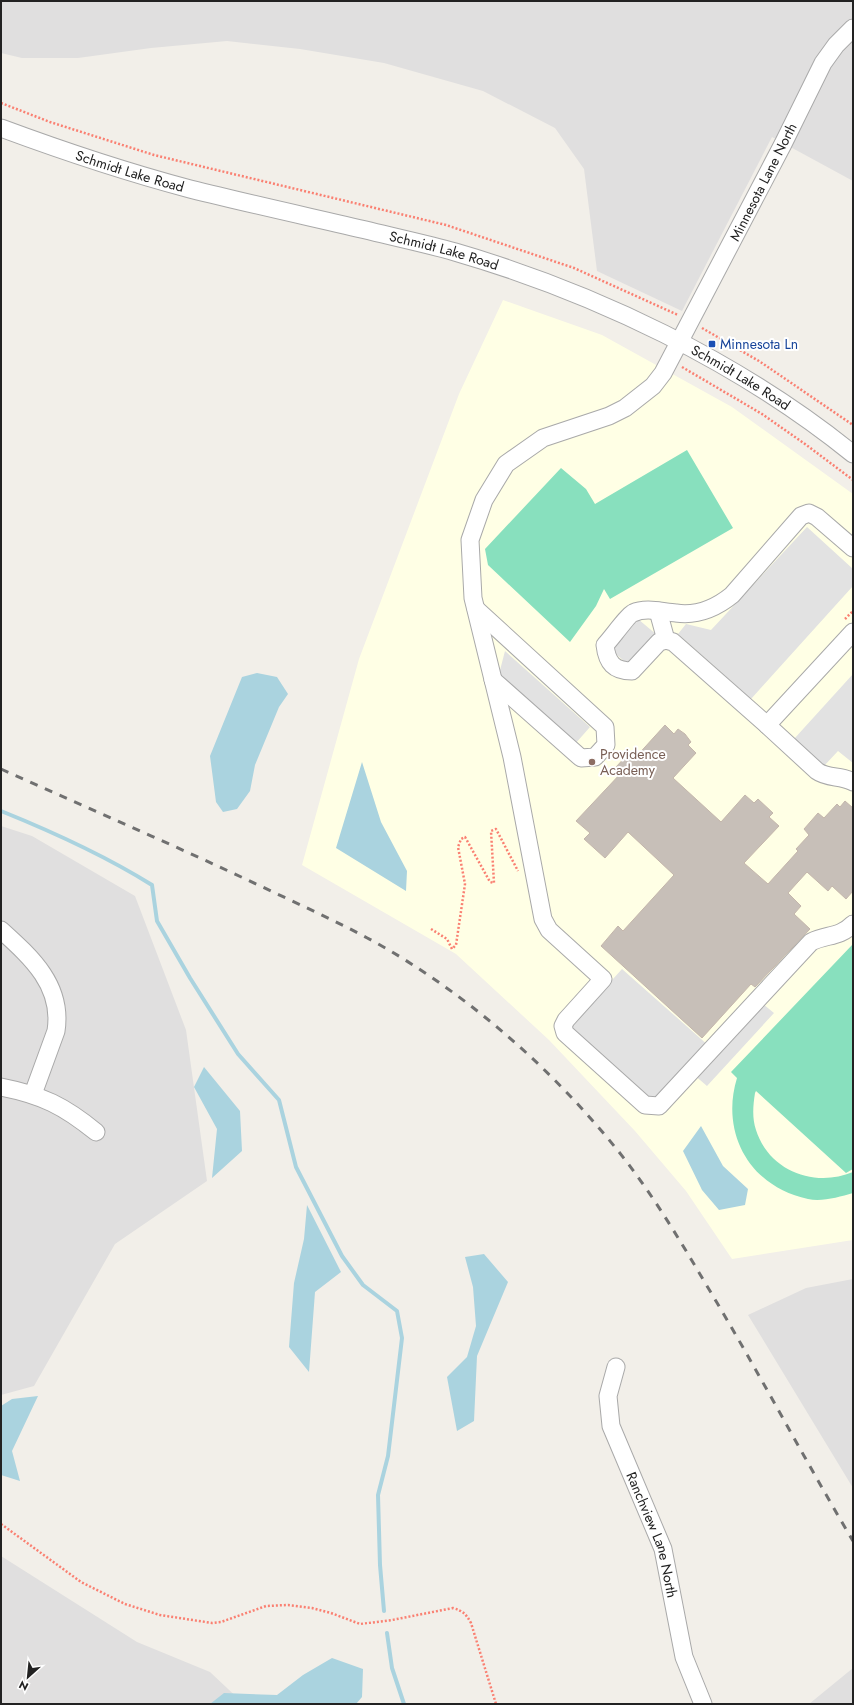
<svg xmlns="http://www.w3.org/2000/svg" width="854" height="1705" font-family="Jost,sans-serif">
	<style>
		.residential { fill: #e0dfdf }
		.education { fill: #ffffe5 }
		.pitch { fill: #88e0be }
		.parking { fill: #e2e2e2 }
		.water { fill: #aad3df }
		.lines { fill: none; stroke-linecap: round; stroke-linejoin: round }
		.stream { stroke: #aad3df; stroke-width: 4 }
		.building { fill: #c7bfb8; stroke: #c4b6ab }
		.minor-casing { stroke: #a9a9a9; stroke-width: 19 }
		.path { stroke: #fa8072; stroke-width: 2.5; stroke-dasharray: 2 2; stroke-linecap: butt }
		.minor { stroke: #fff; stroke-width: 17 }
		.rail { stroke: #707070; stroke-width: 3; stroke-dasharray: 8 8; stroke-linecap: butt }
		.transit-dot { fill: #1a4fb4; stroke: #fff; stroke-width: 1.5 }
		.education-dot { fill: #8d6e63; stroke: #fff; stroke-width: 1.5 }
		.labels { text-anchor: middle; stroke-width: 4; stroke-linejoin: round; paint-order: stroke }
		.street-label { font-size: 14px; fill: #222; stroke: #fff }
		.transit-label { font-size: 14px; fill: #164399; stroke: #fff; text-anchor: start }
		.education-label { font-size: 14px; fill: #785e54; stroke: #fff; text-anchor: start }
	</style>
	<rect width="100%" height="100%" fill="#f2efe9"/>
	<!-- residential -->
	<path class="residential" d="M1 1H853V181L772 137 682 311 597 271 584 169 555 128 483 91 384 63 300 49 227 41 151 48 78 58H22L1 53Z
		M1 826 32 836 135 896 186 1030 207 1181 115 1244 34 1386 1 1395Z
		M853 1279V1488L748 1315 806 1288Z
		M1 1556 137 1642 210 1672 244 1704H1Z
		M853 1668V1704H809Z"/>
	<!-- education -->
	<path class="education" d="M503 300 602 335 732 407 853 494V1240L732 1259 686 1191 635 1131 549 1040 456 954 302 865 359 659 459 394Z"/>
	<!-- pitch -->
	<path class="pitch" d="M687 450 733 528 610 599 604 589 596 606 570 642 488 565 485 549 561 468 586 489 595 504Z
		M853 944V1169L846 1173 756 1091 755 1093C753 1106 752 1118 756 1130 769 1171 815 1188 853 1172V1193C839 1197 822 1202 808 1199 750 1187 720 1133 737 1078L731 1072Z"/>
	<!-- parking -->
	<path class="parking" d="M807 527 853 569V586L751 699 678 634 686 624 711 630Z
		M638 619 657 635 630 666 611 650Z
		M505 651 590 727 575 744 499 674Z
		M853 674V763L838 751 824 766 794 739Z
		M622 969 718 1054 763 1004 774 1013 707 1086 686 1068 652 1106 567 1030Z"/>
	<!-- water -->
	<path class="water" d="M257 673 277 677 288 694 279 707 255 765 250 791 237 809 223 812 216 802 210 756 242 677Z
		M362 762 381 822 407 871 406 891 336 848Z
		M204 1067 240 1111 242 1151 212 1178 217 1129 194 1087Z
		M701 1126 723 1166 748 1189 745 1205 719 1210 702 1190 683 1151Z
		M307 1205 341 1272 315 1292 309 1372 289 1347 294 1283 304 1239Z
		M484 1254 508 1282 477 1356 474 1421 457 1431 447 1377 467 1357 476 1326 473 1287 465 1257Z
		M38 1396 12 1451 20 1481 1 1475V1406L12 1399Z
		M332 1658 363 1669 362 1697 356 1704H210L224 1693 277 1695 303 1675Z"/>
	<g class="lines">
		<!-- stream -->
		<path class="stream" d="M1 811C53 832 104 855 152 885L157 921 190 978 238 1054 279 1100 296 1167 342 1256 363 1285 397 1311 402 1338 388 1456 378 1495 380 1565 384 1611
			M387 1633 392 1668 404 1704"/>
	</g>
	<!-- building -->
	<path class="building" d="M665 725 674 734 678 729 685 734 691 742 688 745 696 753 673 778 721 822 745 795 754 803 758 799 773 813 769 817 779 826 744 863 768 884 798 851 796 849 809 835 804 829 818 813 824 818 837 804 840 807 845 801 853 808V891L846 899 832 886 828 891 807 872 788 893 801 906 794 914 810 929 755 987 751 984 702 1038 601 946 618 926 623 931 674 875 628 832 605 858 584 839 590 833 576 821 622 772 616 767 629 753 635 758Z"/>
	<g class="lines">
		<!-- minor casing -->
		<g class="minor-casing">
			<g id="minor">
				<path d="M853 28 836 45 823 63 783 144 663 373 653 386 625 408 609 416 543 438 506 464 484 500 470 540 473 598 512 757 543 919 549 930 603 979 566 1020 563 1026 565 1033 645 1105 659 1106 811 942C827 934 839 938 853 924"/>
				<path id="s1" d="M1 128C63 151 126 172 190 189 250 204 310 217 370 231 398 238 427 244 455 252 596 293 739 362 853 454"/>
				<path d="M853 548 817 517 809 513 801 516 732 595C716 608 697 616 676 613 662 612 646 607 633 613 628 615 611 639 605 645 607 663 614 671 632 671L659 642 666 640 673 642 767 725 817 771C828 779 841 775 853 782"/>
				<path d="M476 609 605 727 606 745 595 757 581 758 493 680"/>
				<path d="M658 611 666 640"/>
				<path d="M767 725 853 632"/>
				<path d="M1 930C32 958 63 986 56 1031L33 1094"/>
				<path d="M1 1087C42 1095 64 1106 96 1132"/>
				<path id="s2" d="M616 1367 608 1396 611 1426 663 1549 684 1657 703 1704"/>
			</g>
		</g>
		<!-- path -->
		<path class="path" d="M1 103 50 122 154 155 446 225 574 268 678 315
			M702 328 759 361 853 425
			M682 367 762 414 805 444 853 480
			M845 619 853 611
			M431 929 447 939 452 949 456 945 465 884 458 847 461 839 465 837 490 882 494 883 491 831 496 829 518 871
			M1 1524 81 1582 125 1604 160 1615 212 1623 221 1622 266 1606 288 1605 312 1608 331 1613 360 1624 392 1620 453 1608C463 1611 466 1614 471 1623L496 1704"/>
		<!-- minor -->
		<use href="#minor" class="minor"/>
		<!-- rail -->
		<path class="rail" d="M1 769C92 810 183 849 273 892 322 915 371 937 416 967 493 1017 561 1080 619 1152 651 1192 678 1237 704 1281 756 1367 802 1455 853 1541"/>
	</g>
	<!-- markers -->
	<rect class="transit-dot" x="708" y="340" width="8" height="8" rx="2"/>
	<circle class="education-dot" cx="592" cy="762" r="4"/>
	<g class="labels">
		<!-- street labels -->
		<g class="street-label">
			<text dy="5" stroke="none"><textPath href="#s1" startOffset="136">Schmidt Lake Road</textPath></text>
			<text transform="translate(763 182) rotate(-63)" y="5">Minnesota Lane North</text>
			<text dy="5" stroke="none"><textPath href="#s1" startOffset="460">Schmidt Lake Road</textPath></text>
			<text dy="5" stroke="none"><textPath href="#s1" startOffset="784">Schmidt Lake Road</textPath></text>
			<text dy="5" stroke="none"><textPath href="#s2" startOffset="177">Ranchview Lane North</textPath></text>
		</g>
		<!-- transit labels -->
		<g class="transit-label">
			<text x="720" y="349">Minnesota Ln</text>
		</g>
		<!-- education labels -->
		<g class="education-label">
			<text x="600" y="759">Providence<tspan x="600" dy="16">Academy</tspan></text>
		</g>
	</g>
	<!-- border -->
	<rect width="854" height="1705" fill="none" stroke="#222222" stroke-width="4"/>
	<!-- north arrow -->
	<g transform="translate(28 1677) rotate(207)" stroke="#ffffff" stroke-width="3" paint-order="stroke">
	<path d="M0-3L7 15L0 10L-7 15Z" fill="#222222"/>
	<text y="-6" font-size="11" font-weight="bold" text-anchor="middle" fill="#222222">N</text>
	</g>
</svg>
